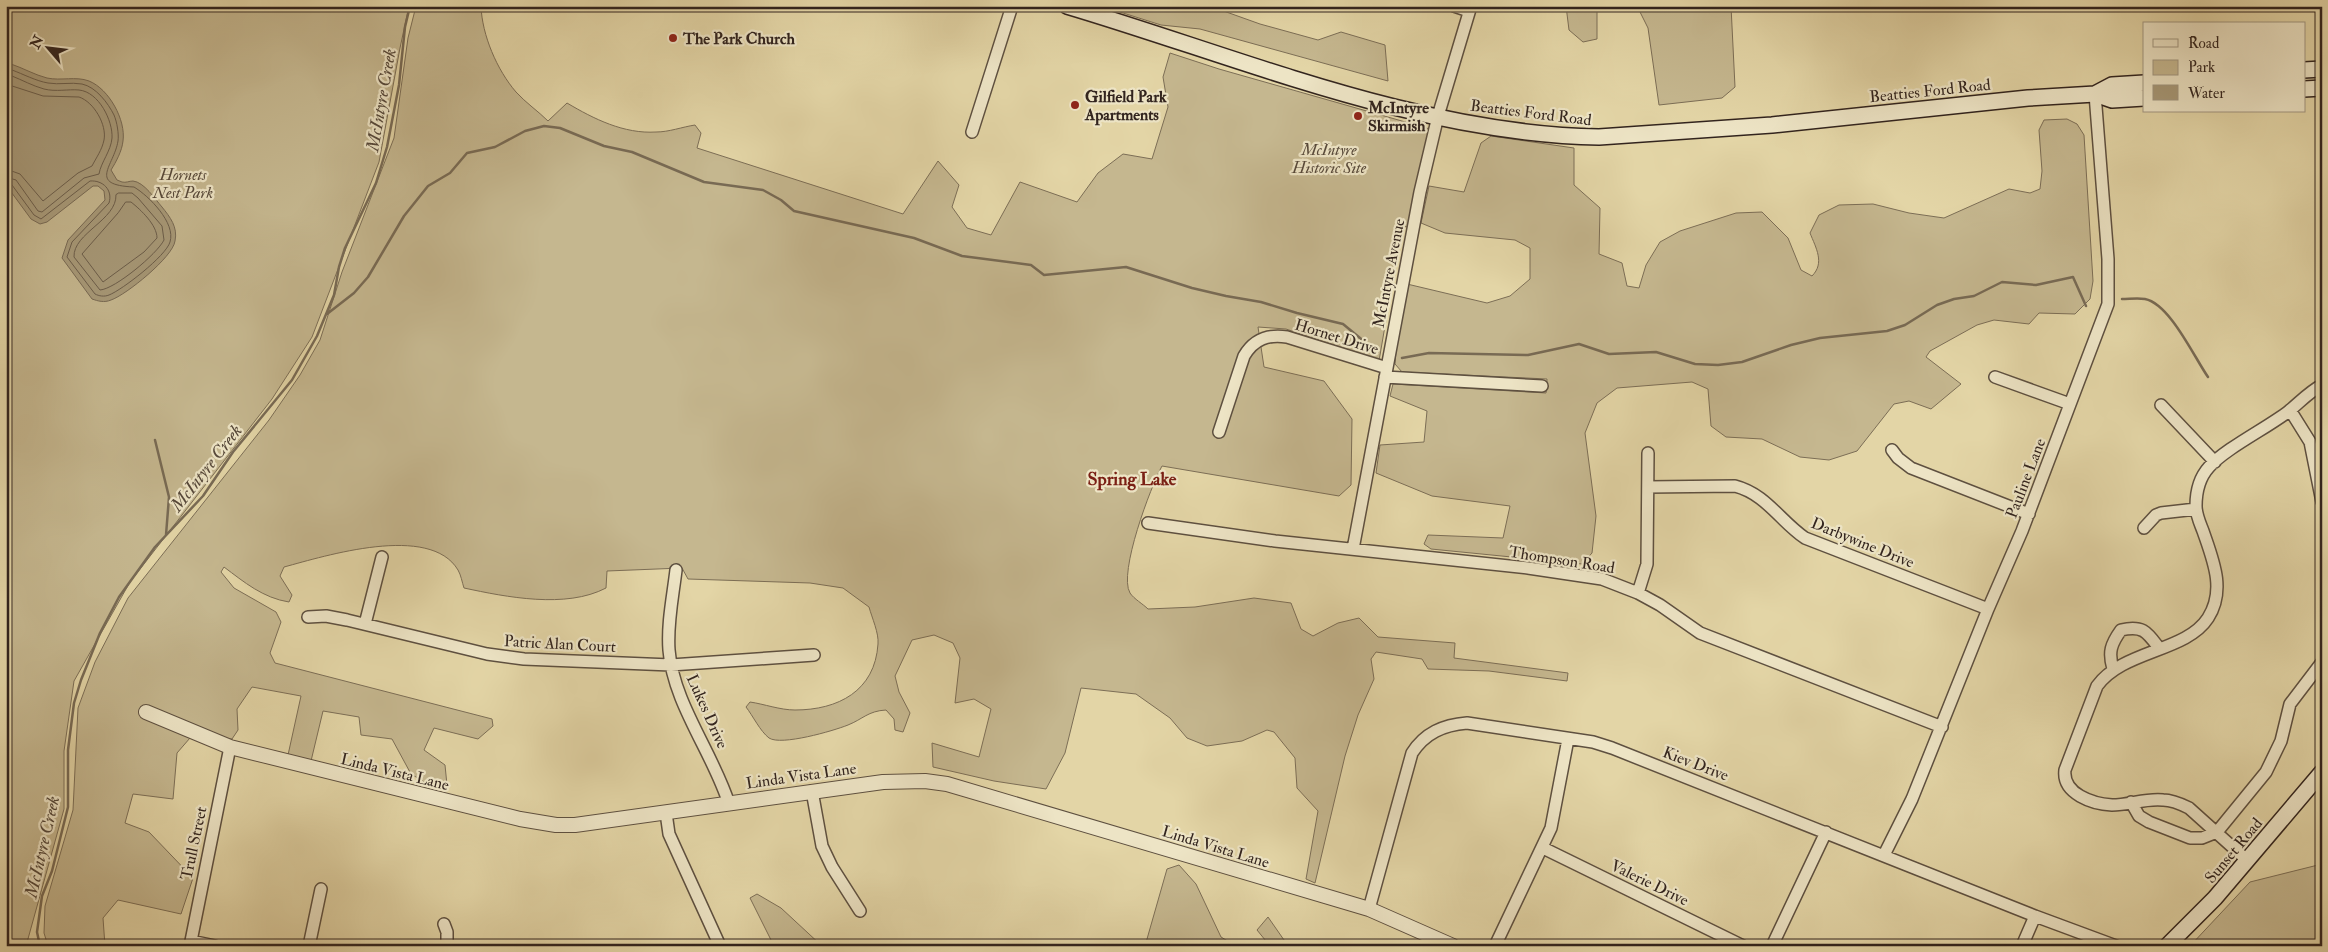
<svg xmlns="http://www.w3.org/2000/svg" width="2328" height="952" font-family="'IM FELL Double Pica',serif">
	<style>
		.green { fill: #c5b78f; stroke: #7c6e56 }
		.water { fill: #a79978; stroke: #786a54 }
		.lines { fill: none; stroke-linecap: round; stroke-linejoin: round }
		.shore { stroke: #6c5e4b; stroke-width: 1 }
		.stream { stroke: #786a54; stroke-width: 2.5 }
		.minor-casing { stroke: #5e5040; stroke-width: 14 }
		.tertiary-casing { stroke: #5e5040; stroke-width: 16 }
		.secondary-casing { stroke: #32241e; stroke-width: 18 }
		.minor { stroke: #ede4c5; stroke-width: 11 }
		.tertiary { stroke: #ede4c5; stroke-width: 14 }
		.secondary { stroke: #ede4c5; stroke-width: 15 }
		.poi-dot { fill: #8f2418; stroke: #ede4c5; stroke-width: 2 }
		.labels { text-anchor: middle; stroke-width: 4.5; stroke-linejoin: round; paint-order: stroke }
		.poi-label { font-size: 16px; font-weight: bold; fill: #32241e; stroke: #ede4c5; text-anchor: start }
		.street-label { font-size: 16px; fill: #32241e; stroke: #ede4c5 }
		.park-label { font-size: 16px; font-style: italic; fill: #57493a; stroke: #ede4c5 }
		.water-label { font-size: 18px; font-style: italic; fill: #554739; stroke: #ede4c5 }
		.neighbourhood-label { font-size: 18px; font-weight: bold; fill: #7a1f14; stroke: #ede4c5 }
	</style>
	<rect width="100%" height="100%" fill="#e3d5a6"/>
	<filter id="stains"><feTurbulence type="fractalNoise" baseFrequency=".004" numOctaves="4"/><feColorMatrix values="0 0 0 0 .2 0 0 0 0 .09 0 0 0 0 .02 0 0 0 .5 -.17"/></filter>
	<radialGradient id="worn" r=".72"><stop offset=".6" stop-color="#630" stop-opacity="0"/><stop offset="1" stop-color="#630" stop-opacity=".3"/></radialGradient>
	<!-- green -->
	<path class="green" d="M6 6H409L400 48 379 162 312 337 272 399 130 582 74 681 64 751V809L26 946H6Z
		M416 6H481C482 35 497 70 516 92 526 103 538 111 548 121L567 103C594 119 624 134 656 132 669 132 682 127 695 125L701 133 697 148 903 214 938 161 959 185 952 207 967 228 991 235 1020 182 1077 202 1098 173 1123 154 1152 159 1168 107 1163 77 1170 53 1219 69 1430 129 1408 227 1400 226 1395 244 1393 279 1379 361 1286 329 1258 327 1264 367 1324 381 1352 419 1351 485 1339 496 1162 466C1151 486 1118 573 1130 593 1134 599 1143 604 1148 609L1195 607 1254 598 1291 603 1301 629 1313 636 1338 623 1359 618 1378 637 1455 643 1454 658 1568 673 1567 681 1489 671 1428 669 1422 659 1376 652 1371 659 1374 679 1358 715 1345 756 1315 883 1306 879 1318 811 1297 788 1295 758 1274 732 1267 730 1242 741 1207 746 1187 738 1170 718 1136 694 1081 688 1065 753 1046 789 994 781 933 767 932 743 979 757 991 709 974 699 955 703 960 658 953 643 934 635 912 640 895 676 899 692 910 713 903 732 895 730 894 719 886 710C868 711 863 719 848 725 833 731 781 746 769 738 760 731 753 716 746 707L750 702C764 704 780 710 795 710 838 710 875 691 878 644 879 633 872 618 869 607L843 588 810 583 688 579 682 568 607 571 606 588C566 609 506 597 464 588 462 582 461 575 458 570 430 523 325 556 284 567L280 576 292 595 289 602C263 598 244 582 224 567L221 572 234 588 276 612 281 622 270 653 275 663 492 719 493 726 478 739 434 728 424 750 445 765 447 785 436 789 411 774 392 739 361 735 359 717 323 711 311 761 288 755 301 696 252 687 237 709 238 730 232 739 190 738 177 753 173 799 133 794 125 823 149 832 193 878 181 914 118 900 103 918 105 946H48L44 933 45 906 73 810 78 708 95 662 128 598 269 420 300 375 320 340 342 272 394 138 408 38Z
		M1101 6H1216L1218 9 1260 24 1318 40 1341 32 1385 45 1388 81 1200 29 1161 25Z
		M1566 6H1597V39L1583 42 1569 30Z
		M1637 6H1731L1735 87 1722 98 1659 105 1648 28Z
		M2067 119 2077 124 2084 135 2093 281 2090 299 2075 314 2039 313 2029 324 1994 320 1977 325 1930 351 1926 357 1961 384 1931 409 1909 401 1894 404 1857 451 1829 460 1800 457 1762 439 1726 437 1711 426 1708 389 1692 382 1617 388 1597 403 1585 433 1596 516 1592 553 1582 564 1431 549 1424 544 1428 535 1503 538 1510 506 1432 496 1376 473 1380 445 1424 442 1427 411 1390 396 1393 384 1546 393 1547 379 1402 372 1395 364 1397 335 1407 284 1487 303 1510 296 1530 279V248L1515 240 1445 233 1421 223 1429 186 1464 192 1481 143 1491 136 1574 148V185L1600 208 1599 254 1622 263 1627 286 1639 288 1646 265 1660 242 1680 231 1736 213 1762 212 1788 238 1801 270 1812 276C1825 263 1816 248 1810 233L1819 215 1839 205 1873 204 1909 213 1944 218 2009 189 2030 193 2040 189 2042 171 2039 130 2044 120Z
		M2322 864V946H2190L2250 882Z
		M1179 865 1196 884 1221 937 1236 946H1145L1167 869Z
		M757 894 781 908 822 946H774L750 898Z
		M1268 917 1284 940 1293 946H1270L1257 930Z"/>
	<!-- water -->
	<path class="water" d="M11 64C23 68 35 75 47 78 61 81 76 76 89 81 109 89 126 120 123 141 122 151 116 162 111 170L117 180 122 182C126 183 129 181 133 181 144 182 155 199 162 207 170 217 178 227 175 241 173 257 126 295 111 300 104 303 98 301 92 299L62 258 68 240 105 200 104 191 98 186H93L47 222 40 224 31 219 6 185V66Z"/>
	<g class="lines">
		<!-- shore -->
		<path class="shore" d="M6 70H12C23 74 36 81 48 83 59 85 71 82 82 84 96 87 108 103 114 115 117 122 119 134 118 141 114 166 87 185 134 187 149 196 176 223 170 242 166 256 122 290 109 295 104 297 99 296 95 294L67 257 72 242 109 203C113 190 103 180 90 181L41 219 34 215 12 185 6 183
			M6 76H12C22 80 33 86 44 89 56 92 68 89 79 90 99 92 113 121 112 138 111 151 101 162 99 174L84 178 42 212 38 211 16 180 6 177
			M6 84 43 96 79 97C94 102 107 125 104 140 102 150 96 158 92 166L78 173 43 201 20 174 6 169
			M119 193H132L138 198 162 226 164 240C157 254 115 289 100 290L74 257C73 233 117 220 116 195Z
			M126 202H131C141 210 157 225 157 238L144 252 103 282 82 254 118 213Z"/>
		<!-- stream -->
		<path class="stream" d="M2122 299C2129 299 2138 298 2145 299 2170 304 2194 357 2208 377
			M327 314 354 293 368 277 404 216 428 186 450 173 467 153 495 147 525 131 544 126 560 128 604 146 632 152 704 182 763 190 781 200 794 211 914 238 962 256 1031 265 1044 275 1126 267 1192 288 1226 296 1261 302 1297 313 1343 324 1377 352
			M1402 358 1429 353 1528 355 1579 344 1609 354 1656 352 1695 364 1718 365 1742 362 1791 345 1820 338 1887 331 1905 325 1937 305 1954 299 1974 296 2002 282 2036 285 2073 277 2086 306
			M155 440 169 497 166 535
			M40 946 37 932 42 896 52 871 68 807V750L74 703 81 680 100 633 119 597 155 547 203 496 233 452 292 380 317 336 334 295 339 267 345 248 376 183 387 147 399 85 405 27 410 6"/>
		<!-- minor casing -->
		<g class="minor-casing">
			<path id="minor" d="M1454 6 1469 11
				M972 132 1012 6
				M1385 377 1542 386
				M1995 377 2070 404
				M2161 405 2215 462
				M2290 410 2310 442 2322 502
				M1219 432 1244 356C1254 339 1268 334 1287 337L1387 368
				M1892 450 1898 458 1911 468 2029 514
				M1648 487 1735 486C1766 494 1780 521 1805 538L1988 609
				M1148 523 1275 541 1528 568 1602 579 1638 593 1660 605 1700 633 1942 727
				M2144 528 2156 515 2161 513 2196 509
				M1353 549 1420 192 1438 116 1471 6
				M676 570C673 596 667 623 669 650 673 703 713 753 729 804
				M1638 593 1647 564 1648 453
				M308 617 326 616 347 620 487 654 524 659 671 665 814 655
				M365 624 382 557
				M2113 669C2108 652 2111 644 2121 630 2143 625 2147 632 2159 648
				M812 791 822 846 832 867 860 911
				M2131 802 2139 816 2149 822 2190 838H2202L2217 832 2266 772 2281 741 2290 704 2322 662
				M666 813 669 834 720 946
				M1543 848 1743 946
				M1884 855 1912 799 1988 609 2022 531 2108 304V259L2095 94
				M2248 861 2189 808C2181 804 2172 800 2163 800 2146 798 2129 805 2112 805 2093 804 2062 794 2065 770L2097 686C2123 650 2186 652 2208 618 2226 590 2213 560 2203 531 2200 523 2196 515 2196 506 2196 492 2199 478 2209 467 2226 448 2267 428 2289 411 2300 402 2309 392 2322 385
				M1369 909 1412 753C1425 733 1443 725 1467 723L1593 742 1612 748 2035 916 2116 946
				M444 924 447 932V946
				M191 941 215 946
				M190 946 230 747
				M309 946 321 889
				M1495 946 1551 828 1568 739
				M1772 946 1826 832
				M2022 946 2035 916"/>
		</g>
		<!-- tertiary casing -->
		<g class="tertiary-casing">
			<path id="tertiary" d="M146 712 230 747 520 819 556 825H575L883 782 925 781 947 784 1369 909 1453 946"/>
		</g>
		<!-- secondary casing -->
		<g class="secondary-casing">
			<path id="secondary" d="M1067 6C1239 57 1418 134 1599 137L1772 125 2028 98 2095 94 2112 100 2144 98
				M2304 70 2322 69
				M2304 89 2322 88
				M2095 94 2112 85 2144 83
				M2167 946 2215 898 2322 772"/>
		</g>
		<!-- minor -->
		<use href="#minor" class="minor"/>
		<!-- tertiary -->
		<use href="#tertiary" class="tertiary"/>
		<!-- secondary -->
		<use href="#secondary" class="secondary"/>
	</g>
	<!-- markers -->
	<g class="poi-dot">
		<circle cx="673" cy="38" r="5"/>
		<circle cx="1075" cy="105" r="5"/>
		<circle cx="1358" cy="116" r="5"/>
	</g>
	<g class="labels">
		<!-- poi labels -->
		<g class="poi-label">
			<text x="683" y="44">The Park Church</text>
			<text x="1085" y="102">Gilfield Park<tspan x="1085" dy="18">Apartments</tspan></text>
			<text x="1368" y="113">McIntyre<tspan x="1368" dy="18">Skirmish</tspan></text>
		</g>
		<!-- street labels -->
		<g class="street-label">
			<text transform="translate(1930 90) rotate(-6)" y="6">Beatties Ford Road</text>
			<text transform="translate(1531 112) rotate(7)" y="6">Beatties Ford Road</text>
			<text transform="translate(1388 273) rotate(-79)" y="6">McIntyre Avenue</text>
			<text transform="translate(1337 336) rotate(17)" y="6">Hornet Drive</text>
			<text transform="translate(2025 478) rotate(-69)" y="6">Pauline Lane</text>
			<text transform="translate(1863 542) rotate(22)" y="6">Darbywine Drive</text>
			<text transform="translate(1562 559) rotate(9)" y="6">Thompson Road</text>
			<text transform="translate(560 643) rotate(3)" y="6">Patric Alan Court</text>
			<text transform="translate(708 711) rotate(66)" y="6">Lukes Drive</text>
			<text transform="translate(1696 763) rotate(21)" y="6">Kiev Drive</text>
			<text transform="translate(395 771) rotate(14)" y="6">Linda Vista Lane</text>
			<text transform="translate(801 775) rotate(-8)" y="6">Linda Vista Lane</text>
			<text transform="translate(193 843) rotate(-78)" y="6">Trull Street</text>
			<text transform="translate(1216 846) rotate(17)" y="6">Linda Vista Lane</text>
			<text transform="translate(2233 850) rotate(-50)" y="6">Sunset Road</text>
			<text transform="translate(1650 882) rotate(26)" y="6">Valerie Drive</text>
		</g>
		<!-- park labels -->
		<g class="park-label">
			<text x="1329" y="155">McIntyre<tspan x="1329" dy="18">Historic Site</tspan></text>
			<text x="183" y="180">Hornets<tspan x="183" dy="18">Nest Park</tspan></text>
		</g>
		<!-- water labels -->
		<g class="water-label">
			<text transform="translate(381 100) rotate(-80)" y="6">McIntyre Creek</text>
			<text transform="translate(206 468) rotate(-52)" y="6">McIntyre Creek</text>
			<text transform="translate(42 847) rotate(-77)" y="6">McIntyre Creek</text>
		</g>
		<!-- neighbourhood labels -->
		<g class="neighbourhood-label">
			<text x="1132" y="485">Spring Lake</text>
		</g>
	</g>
	<!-- margin -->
	<rect width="2328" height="952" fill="none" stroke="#e3d5a6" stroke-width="25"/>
	<rect x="8" y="8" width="2313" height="937" fill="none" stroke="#32241e" stroke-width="2.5"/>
	<rect x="12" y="12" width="2303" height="927" fill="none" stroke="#32241e"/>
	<!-- legend -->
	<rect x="2143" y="22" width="162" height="90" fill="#ede4c5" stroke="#a29782"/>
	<rect x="2153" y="39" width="25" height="8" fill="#ede4c5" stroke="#a29782"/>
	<text x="2188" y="48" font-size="15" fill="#32241e">Road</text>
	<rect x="2153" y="60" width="25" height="15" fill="#c5b78f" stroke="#a29782"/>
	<text x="2188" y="72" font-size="15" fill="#32241e">Park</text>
	<rect x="2153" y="85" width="25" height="15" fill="#a79978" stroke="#a29782"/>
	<text x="2188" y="98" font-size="15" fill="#32241e">Water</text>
	<!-- north arrow -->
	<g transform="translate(48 48) rotate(298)" stroke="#ede4c5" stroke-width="4" paint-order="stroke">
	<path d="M0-4L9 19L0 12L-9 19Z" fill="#32241e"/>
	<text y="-8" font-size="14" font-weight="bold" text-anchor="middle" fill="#32241e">N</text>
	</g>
	<rect width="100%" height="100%" filter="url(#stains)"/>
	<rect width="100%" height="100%" fill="url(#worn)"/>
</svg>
